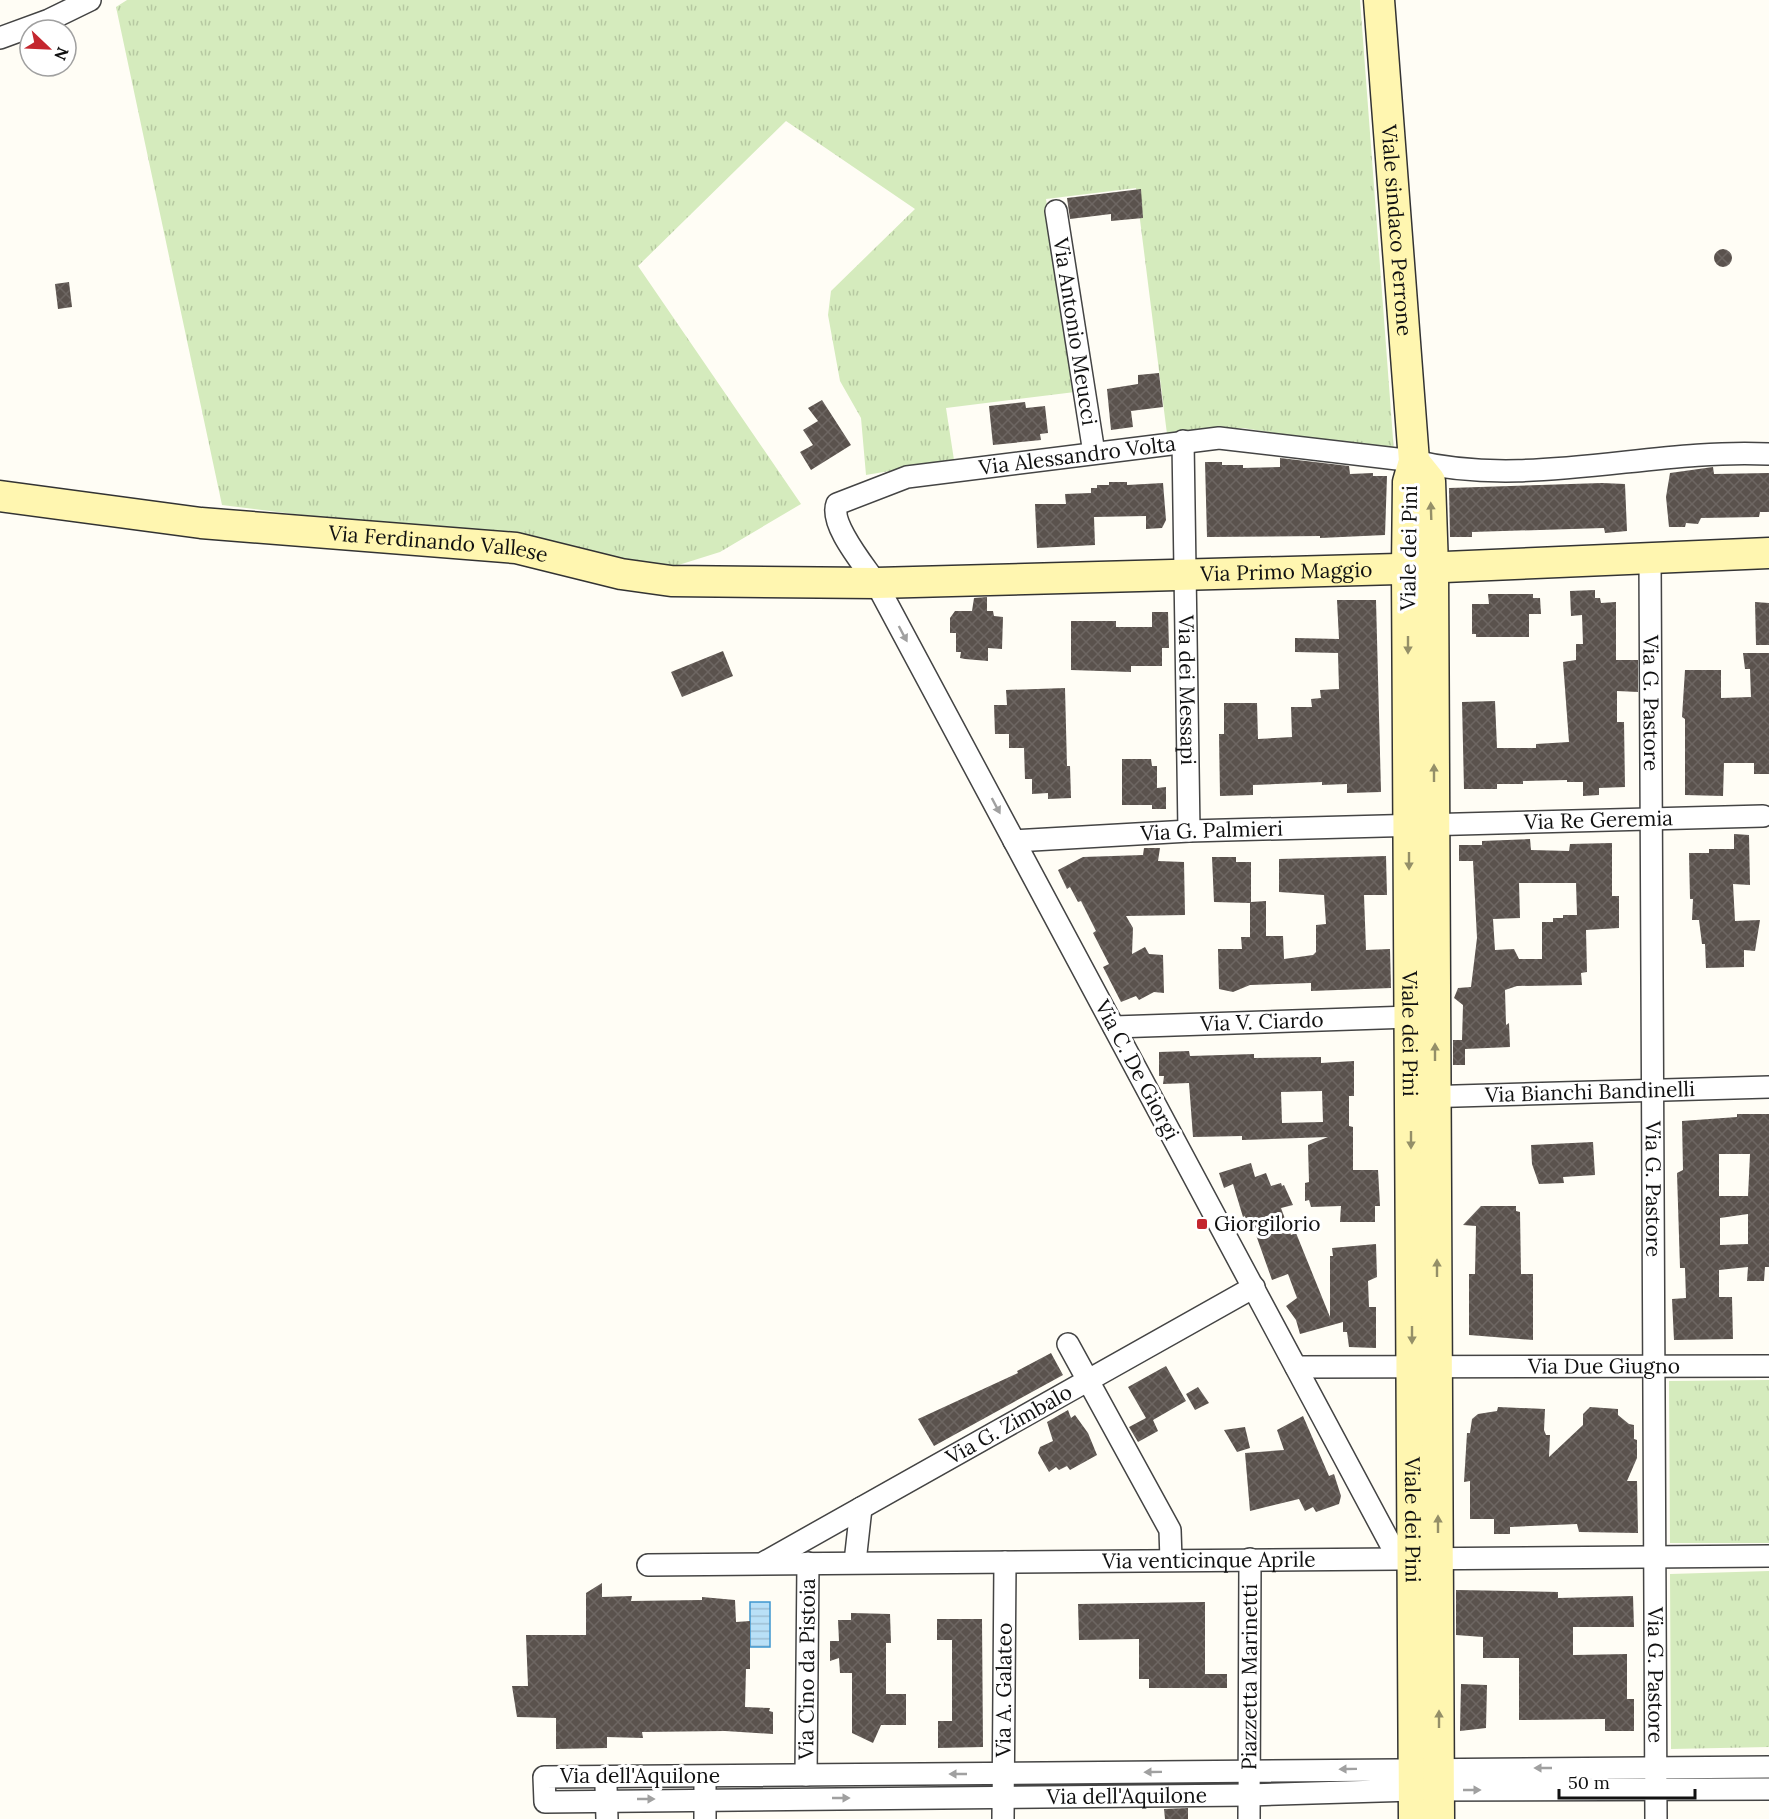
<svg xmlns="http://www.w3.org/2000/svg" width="1769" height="1819" font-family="Lora,serif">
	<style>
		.grass { fill: url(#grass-tufts) }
		.water { fill: url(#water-rules); stroke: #3f96cf; stroke-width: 1.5 }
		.building { fill: url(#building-cross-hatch); fill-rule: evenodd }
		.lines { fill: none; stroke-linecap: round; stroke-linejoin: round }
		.street-casing { stroke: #444; stroke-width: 24 }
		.secondary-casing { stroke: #333; stroke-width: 33 }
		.street { stroke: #fff; stroke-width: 21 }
		.secondary { stroke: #fff6b0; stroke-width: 30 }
		.oneway { fill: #948f68 }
		.oneway2 { fill: #a0a0a0 }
		.poi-dot { fill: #c4262e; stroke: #fff; stroke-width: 2 }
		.labels { text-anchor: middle; stroke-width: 6; stroke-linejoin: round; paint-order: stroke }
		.street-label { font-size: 21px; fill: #111; stroke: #fff }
		.poi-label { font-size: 21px; fill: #111; stroke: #fff; text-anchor: start }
	</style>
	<defs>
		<pattern id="grass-tufts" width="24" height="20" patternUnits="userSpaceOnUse" patternTransform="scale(1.5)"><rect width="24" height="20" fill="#d5ebbd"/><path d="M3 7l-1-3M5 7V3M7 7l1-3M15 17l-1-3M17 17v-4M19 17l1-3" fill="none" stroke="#b6c8a1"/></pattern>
		<pattern id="water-rules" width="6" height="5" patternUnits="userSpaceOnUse" patternTransform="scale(1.5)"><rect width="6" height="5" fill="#b9e0f7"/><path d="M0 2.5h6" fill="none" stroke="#9ebfd3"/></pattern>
		<pattern id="building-cross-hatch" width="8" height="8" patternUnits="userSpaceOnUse" patternTransform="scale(1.5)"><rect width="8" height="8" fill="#5a524d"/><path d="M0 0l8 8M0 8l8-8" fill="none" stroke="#6d6662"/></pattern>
	</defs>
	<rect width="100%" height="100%" fill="#fffdf5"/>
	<!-- grass -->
	<path class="grass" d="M127 0H1360L1394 452 1243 428 1167 434 1136 188 1046 199 1075 392 946 408 954 460 866 475 861 418 840 381 828 315 831 291 915 209 786 121 638 266 801 504 720 552 669 568 396 527 222 505 116 7Z
		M1769 1380V1543H1670L1669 1381Z
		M1769 1571V1747L1671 1749 1670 1574Z"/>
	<!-- water -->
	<path class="water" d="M750 1602H770V1647H750Z"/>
	<!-- building -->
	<path class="building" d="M1141 189 1143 218 1111 221V214L1070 219 1067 198Z
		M1714 258a9 9 0 1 1 18 0a9 9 0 1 1-18 0Z
		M69 282 72 307 58 309 55 284Z
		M1159 373 1163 407 1131 411 1133 427 1111 430 1107 389 1138 384V375Z
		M822 400 851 445 811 470 800 452 813 445 803 430 818 421 808 408Z
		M1025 402 1026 408 1045 406 1048 433 1040 434 1041 440 993 445 989 406Z
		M1280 458 1349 466 1350 474 1373 473V476H1387L1385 535 1320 538V536L1207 537 1205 462H1222V465H1243V468L1280 467Z
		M1713 467 1714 474 1769 473V512H1760L1759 517 1701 518 1698 524 1686 523 1685 527H1669L1666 497 1670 473Z
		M1109 482H1127V485L1163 483 1166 520 1162 528 1146 529V516L1094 517 1095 545 1037 548 1035 504H1066L1065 494 1091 493V488H1097V485H1109Z
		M1602 483 1625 484 1627 531 1605 533 1604 528 1472 532V537H1450L1449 488Z
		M1595 590V598H1600L1601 603 1616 602V660H1638V692L1617 691V722H1624L1625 787 1599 788V795L1583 796V782H1567V780L1523 781V784H1497V789H1464L1462 702 1495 701 1497 748H1536V744L1569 742 1563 662 1576 660V644H1583L1582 615 1571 616 1570 591Z
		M1488 594H1533V598H1540L1541 614H1529V637H1476V634H1472V604H1489Z
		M987 597V611H993L994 616 1003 617 1002 649 988 648V661L965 659 960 658 961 652H956V633H950V618L955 611H972L974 598Z
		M1337 600H1376L1381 792 1347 793V784L1322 785V782L1253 785V795L1220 796 1219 734H1224V703H1257L1258 739 1292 737 1291 707H1312L1311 699 1321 698 1320 690 1339 689 1338 653 1295 652V638L1339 639Z
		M1755 602 1769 603V645H1756Z
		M1152 612H1168L1169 648H1162V666H1131V672L1071 670V621H1116V627H1152Z
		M723 651 733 676 682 697 671 672Z
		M1743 653H1769V774H1754V763H1724L1723 796 1685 795V719L1682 717 1685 670H1721V698L1751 697 1750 669H1745Z
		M1065 688 1067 766H1070L1071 798 1048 799V793L1032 794V779H1025L1024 748H1009V734H995L994 705H1007L1006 690Z
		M1122 759H1151L1152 766H1157V788L1166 787V809H1152V805H1122Z
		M1734 834 1749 835 1750 885 1733 884 1735 921 1760 920 1755 951 1744 950V967L1706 968 1705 944H1702L1699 920H1692L1693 899H1690L1689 853H1709V849H1734Z
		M1530 839 1531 850 1569 851 1570 844 1612 843V896H1619V928L1586 930 1587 972 1581 973 1582 985 1517 986 1505 990 1506 1025 1509 1023 1510 1047 1465 1049V1065H1453V1040H1462L1463 1005 1454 998 1458 988 1471 987 1477 938 1473 861H1459V845H1482V841ZM1519 883H1576L1577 915H1563V918H1553V922H1542V959H1519L1514 949 1495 950 1493 919 1520 918Z
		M1144 848H1160L1158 861 1184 862 1185 915 1126 916 1133 928 1132 954 1145 947 1149 954 1163 955 1164 993 1154 992 1139 1000 1136 996 1121 1002 1103 967 1109 964 1093 933 1096 931 1081 901 1078 902 1070 887 1067 889 1058 870 1083 857 1143 855Z
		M1386 856 1387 895H1364L1366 950 1390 949 1391 988 1311 991V983L1250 985 1233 992 1219 989 1218 949H1242L1241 937H1250V903L1214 902 1212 857H1236V862H1251V902L1266 901V936H1283L1284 959 1313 955 1316 952V925L1326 924 1324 895 1279 892V859Z
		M1189 1051 1190 1056 1254 1054V1058L1321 1057V1063L1354 1061V1096H1349V1126L1353 1127V1170H1378L1380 1206H1375V1222H1340L1341 1206 1311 1207 1309 1200 1305 1201V1183L1309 1182 1308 1145 1328 1137 1242 1140V1136L1193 1137 1189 1083 1163 1084 1164 1076H1159V1052ZM1322 1091 1323 1122 1282 1123 1281 1092Z
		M1737 1114H1769V1267H1765L1764 1281H1747L1748 1267 1719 1270V1297H1732L1733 1339 1674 1340 1672 1299 1686 1298 1685 1268H1680L1677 1173 1683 1170 1682 1121 1737 1117ZM1719 1154H1750L1748 1196H1719ZM1748 1214V1244L1720 1245V1218Z
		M1593 1142 1595 1175 1563 1177 1564 1183 1539 1184 1532 1164 1531 1145Z
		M1251 1163 1255 1177 1266 1173 1271 1186 1281 1183 1282 1186 1284 1185 1293 1205 1281 1208 1291 1235 1296 1233 1330 1317V1256H1333L1332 1248 1376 1244 1377 1277 1368 1281 1369 1307H1376V1348L1349 1347 1347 1332H1343V1322L1300 1334 1296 1320 1286 1306 1297 1298 1288 1274 1272 1280 1251 1221 1246 1223 1245 1216 1243 1217 1233 1184 1224 1188 1219 1173Z
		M1481 1206H1516V1211L1520 1212 1521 1274H1533V1340L1469 1335V1274H1475L1476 1226 1463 1225Z
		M1051 1353 1063 1375 934 1446 918 1419 1018 1373 1017 1371Z
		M1166 1366 1186 1401 1153 1420 1158 1431 1138 1442 1129 1427 1146 1418 1128 1387Z
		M1198 1387 1209 1403 1195 1410 1186 1394Z
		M1498 1407 1545 1409 1544 1430 1546 1435H1550L1549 1457 1583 1425V1414L1590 1407 1618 1409V1415L1629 1424 1634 1425V1439L1637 1440V1458L1627 1481H1637L1638 1533 1579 1532 1577 1524 1510 1527V1534H1494V1519H1470V1481L1464 1482 1467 1433H1470L1472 1419 1478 1414 1497 1411Z
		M1068 1410 1071 1418 1075 1415 1088 1433 1097 1455 1070 1470 1067 1466 1059 1470 1056 1467 1049 1472 1038 1453 1040 1447 1053 1441 1047 1422Z
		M1303 1416 1329 1476 1334 1474 1341 1496 1339 1504 1316 1512 1313 1507 1305 1511 1299 1499 1250 1511 1245 1453 1284 1450 1277 1430Z
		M1245 1427 1250 1448 1237 1452 1224 1430Z
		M602 1583V1597L632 1596 631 1601 702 1600V1597L735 1600 736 1622 750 1621V1669H746L745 1707 770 1708 769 1711 773 1712V1734L725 1731 642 1732 643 1738 607 1737V1748L556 1749V1718L517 1717 512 1686H528L526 1635H586V1593Z
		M1456 1590 1558 1592V1598L1633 1596 1634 1627H1573V1655L1627 1654V1699H1634V1731H1605V1719L1519 1720V1658H1483V1637L1456 1635Z
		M1205 1602V1674H1227V1688H1149V1679H1139V1639L1079 1640 1078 1604Z
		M851 1613 890 1614 891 1643H886V1694H906V1725H881L873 1743 852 1733V1673H840L839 1658 830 1661V1641H839L838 1620H851Z
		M937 1619H982L983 1747 938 1748V1721H952V1640H937Z
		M1461 1684 1487 1685 1486 1728 1460 1731Z
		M1188 1808V1819H1165L1164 1809Z"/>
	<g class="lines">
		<!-- street casing -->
		<g class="street-casing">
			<g id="street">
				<path d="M0 38 49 20 90 0"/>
				<path id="s1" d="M1056 211 1094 453"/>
				<path id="s2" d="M1183 441 1189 831"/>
				<path id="s3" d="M1650 557 1656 1819"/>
				<path id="s4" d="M1014 841 1189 831 1763 816"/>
				<path id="s5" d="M1114 1027 1410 1017"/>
				<path id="s6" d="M1422 1097 1769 1087"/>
				<path d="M1068 1344 1170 1530 1171 1560"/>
				<path id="s7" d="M1296 1367 1769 1366"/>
				<path id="s8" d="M1398 1558 876 583C864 565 829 524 837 504L907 477 1219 438 1414 461C1529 489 1652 448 1769 454"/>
				<path id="s9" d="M765 1562 1254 1287"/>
				<path d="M855 1562 861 1508"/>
				<path id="s10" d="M648 1565 1769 1556"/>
				<path id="s11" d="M1769 1767 544 1777 545 1802 1249 1795 1414 1790 1769 1789"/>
				<path id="s12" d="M806 1775 808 1563"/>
				<path d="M705 1785V1819"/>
				<path d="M606 1786 607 1819"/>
				<path id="s13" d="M1003 1819 1005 1562"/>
				<path id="s14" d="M1249 1819 1250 1559"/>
			</g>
		</g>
		<!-- secondary casing -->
		<g class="secondary-casing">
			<g id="secondary">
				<path id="s15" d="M1379 0 1414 461 1408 482 1407 568 1414 1819"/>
				<path d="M1414 461 1430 481 1433 567 1439 1819"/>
				<path id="s16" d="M0 496 201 523 516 548 621 574 671 581 876 583 1398 569 1769 553"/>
			</g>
		</g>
		<!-- street -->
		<use href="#street" class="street"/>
		<!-- secondary -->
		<use href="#secondary" class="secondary"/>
	</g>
	<!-- one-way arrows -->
	<defs><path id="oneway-solid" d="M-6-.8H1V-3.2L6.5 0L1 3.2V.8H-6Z" transform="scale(1.5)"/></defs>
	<g class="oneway">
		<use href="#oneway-solid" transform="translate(1431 511) rotate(-92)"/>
		<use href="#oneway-solid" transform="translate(1408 645) rotate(90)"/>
		<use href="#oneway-solid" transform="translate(1434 773) rotate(-90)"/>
		<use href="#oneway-solid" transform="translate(1409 861) rotate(90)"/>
		<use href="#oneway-solid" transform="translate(1435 1052) rotate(-90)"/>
		<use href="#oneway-solid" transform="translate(1411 1140) rotate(90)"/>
		<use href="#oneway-solid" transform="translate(1437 1268) rotate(-90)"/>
		<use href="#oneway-solid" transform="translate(1412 1335) rotate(90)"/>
		<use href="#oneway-solid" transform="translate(1438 1524) rotate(-90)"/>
		<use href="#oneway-solid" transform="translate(1439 1719) rotate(-90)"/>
	</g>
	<g class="oneway2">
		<use href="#oneway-solid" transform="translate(903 634) rotate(62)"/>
		<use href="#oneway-solid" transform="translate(996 806) rotate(62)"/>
		<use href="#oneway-solid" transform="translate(1543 1768) rotate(180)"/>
		<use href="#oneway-solid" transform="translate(1348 1769) rotate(179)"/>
		<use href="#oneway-solid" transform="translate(1153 1772) rotate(179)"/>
		<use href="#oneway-solid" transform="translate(958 1774) rotate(180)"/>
		<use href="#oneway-solid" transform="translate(1472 1790)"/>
		<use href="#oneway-solid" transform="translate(841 1798)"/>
		<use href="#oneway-solid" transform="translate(646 1799)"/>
	</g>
	<!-- markers -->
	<rect class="poi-dot" x="1196" y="1218" width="12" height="12" rx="3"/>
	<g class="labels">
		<!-- street labels -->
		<g class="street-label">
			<text dy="7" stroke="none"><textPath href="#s15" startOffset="231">Viale sindaco Perrone</textPath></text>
			<text dy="7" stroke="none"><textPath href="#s1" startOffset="122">Via Antonio Meucci</textPath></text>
			<text dy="7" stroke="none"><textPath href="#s8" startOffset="1443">Via Alessandro Volta</textPath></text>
			<text dy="7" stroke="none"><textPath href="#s16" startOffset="441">Via Ferdinando Vallese</textPath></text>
			<text transform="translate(1409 548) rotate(-89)" y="7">Viale dei Pini</text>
			<text dy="7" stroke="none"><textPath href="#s16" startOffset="1293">Via Primo Maggio</textPath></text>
			<text dy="7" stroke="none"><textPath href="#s2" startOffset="249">Via dei Messapi</textPath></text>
			<text dy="7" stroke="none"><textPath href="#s3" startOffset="146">Via G. Pastore</textPath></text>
			<text dy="7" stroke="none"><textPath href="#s4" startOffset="585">Via Re Geremia</textPath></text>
			<text dy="7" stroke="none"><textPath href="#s4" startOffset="198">Via G. Palmieri</textPath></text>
			<text dy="7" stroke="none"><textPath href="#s5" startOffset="148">Via V. Ciardo</textPath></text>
			<text dy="7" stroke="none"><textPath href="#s15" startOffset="1036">Viale dei Pini</textPath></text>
			<text transform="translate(1137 1070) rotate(62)" y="7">Via C. De Giorgi</text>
			<text dy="7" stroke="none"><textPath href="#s6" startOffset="168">Via Bianchi Bandinelli</textPath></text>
			<text dy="7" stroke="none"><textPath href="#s3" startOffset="632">Via G. Pastore</textPath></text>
			<text dy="7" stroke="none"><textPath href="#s7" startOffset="308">Via Due Giugno</textPath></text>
			<text dy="7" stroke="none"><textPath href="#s9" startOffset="280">Via G. Zimbalo</textPath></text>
			<text dy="7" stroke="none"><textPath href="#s15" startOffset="1522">Viale dei Pini</textPath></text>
			<text dy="7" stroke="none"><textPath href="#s10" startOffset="561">Via venticinque Aprile</textPath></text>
			<text dy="7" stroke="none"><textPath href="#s12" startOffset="106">Via Cino da Pistoia</textPath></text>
			<text dy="7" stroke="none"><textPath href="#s3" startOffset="1118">Via G. Pastore</textPath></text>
			<text dy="7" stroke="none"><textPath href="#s14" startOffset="142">Piazzetta Marinetti</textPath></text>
			<text dy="7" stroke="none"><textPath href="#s13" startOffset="129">Via A. Galateo</textPath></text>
			<text x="640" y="1783">Via dell'Aquilone</text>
			<text dy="7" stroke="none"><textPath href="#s11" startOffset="1832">Via dell'Aquilone</textPath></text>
		</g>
		<!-- poi labels -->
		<g class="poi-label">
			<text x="1214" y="1231">Giorgilorio</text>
		</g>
	</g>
	<!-- north arrow -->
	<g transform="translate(48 48) rotate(113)"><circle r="28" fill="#ffffff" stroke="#a0a0a0" stroke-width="1.5"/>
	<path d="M0-4.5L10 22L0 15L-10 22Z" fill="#c4262e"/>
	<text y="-9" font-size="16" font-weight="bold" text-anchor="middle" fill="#111111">N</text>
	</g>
	<!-- scale -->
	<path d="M1559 1789v9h136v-9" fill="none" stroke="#111111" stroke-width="3"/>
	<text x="1568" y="1789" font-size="18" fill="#111111" stroke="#ffffff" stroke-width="4.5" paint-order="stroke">50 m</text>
</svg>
